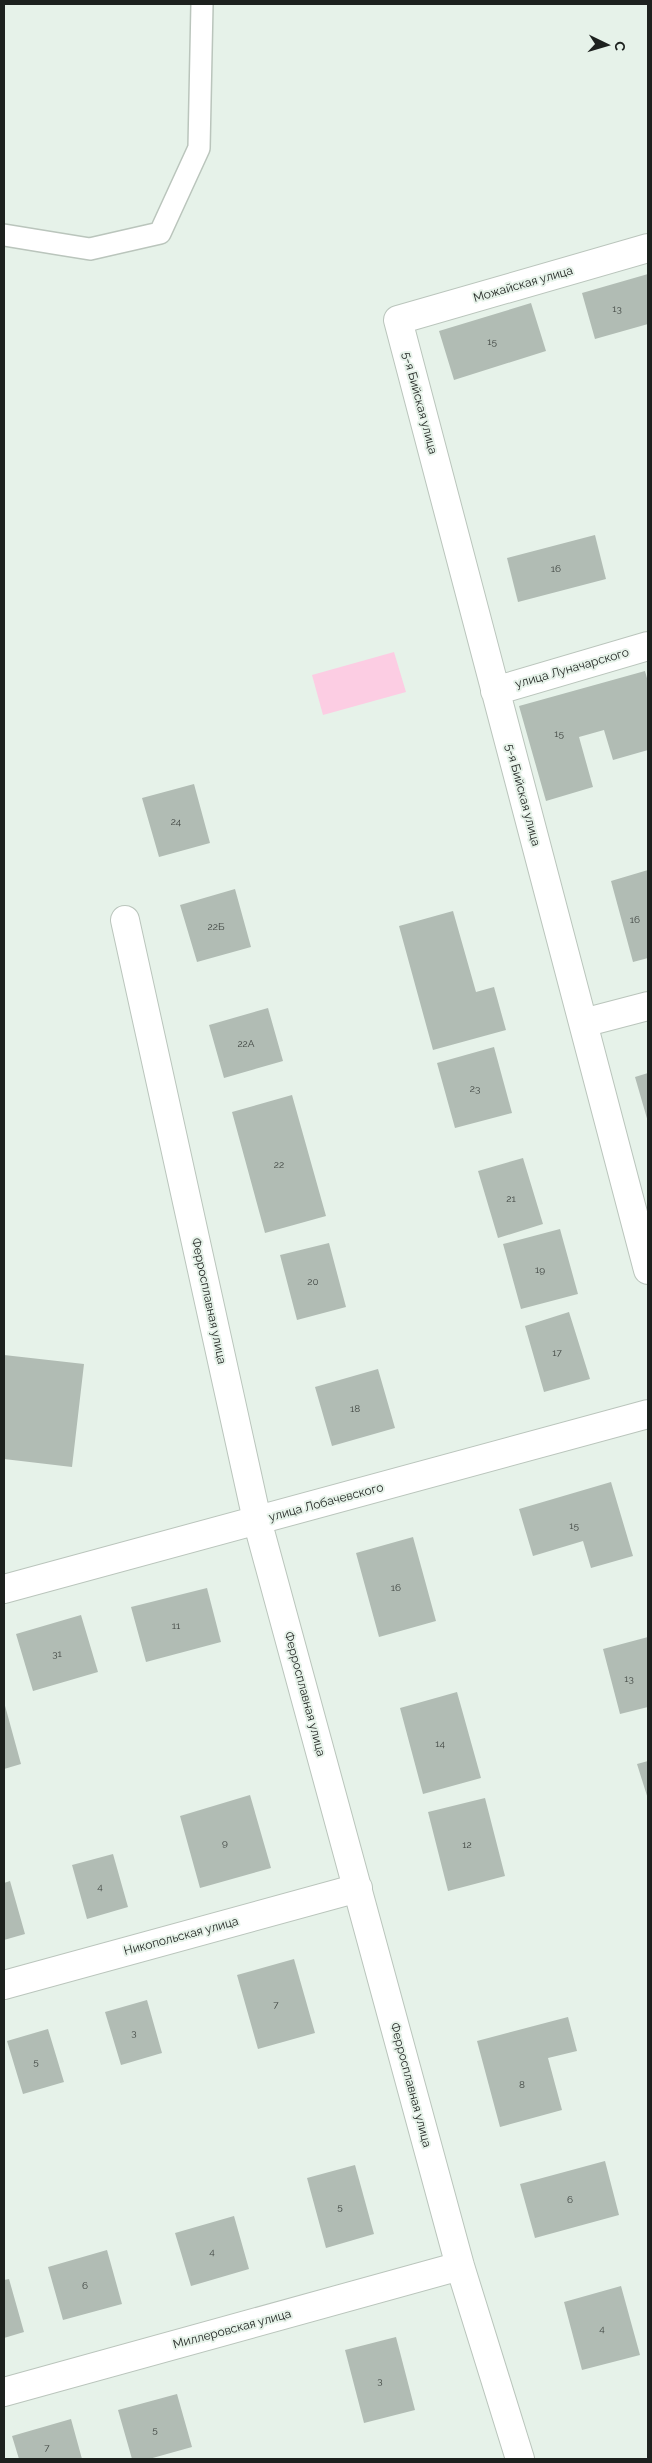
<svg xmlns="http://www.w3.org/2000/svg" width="652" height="2463" font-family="Raleway,sans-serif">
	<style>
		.green { fill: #fccde3 }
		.building { fill: #b1bcb4 }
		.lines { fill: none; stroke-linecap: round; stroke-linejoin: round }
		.service-casing { stroke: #bac5bc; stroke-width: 24 }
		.minor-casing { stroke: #bac5bc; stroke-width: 30 }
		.service { stroke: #fff; stroke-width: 21 }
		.minor { stroke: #fff; stroke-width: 28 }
		.labels { text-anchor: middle; stroke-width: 4; stroke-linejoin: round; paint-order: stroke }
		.number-label { font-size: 10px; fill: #424844 }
		.street-label { font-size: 12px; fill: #1d211e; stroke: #e6f2e9 }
	</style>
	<rect width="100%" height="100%" fill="#e6f2e9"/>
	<!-- green -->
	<path class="green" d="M394 652 406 692 323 715 312 675Z"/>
	<!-- building -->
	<path class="building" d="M648 274V324L595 339 582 293Z
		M531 303 546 351 454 380 439 331Z
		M595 535 606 579 518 602 507 558Z
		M645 671 648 682V750L613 760 604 730 579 737 593 787 546 801 519 706Z
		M194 784 210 843 159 857 142 798Z
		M648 870V958L633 962 611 881Z
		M235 889 251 947 197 962 180 905Z
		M453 911 476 992 494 987 506 1030 433 1050 399 926Z
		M268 1008 283 1061 224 1078 209 1025Z
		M494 1047 512 1113 455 1128 437 1063Z
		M648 1073V1122L635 1077Z
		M292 1095 326 1216 265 1233 232 1112Z
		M523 1158 543 1224 498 1238 478 1171Z
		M560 1229 578 1294 521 1309 503 1244Z
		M329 1243 346 1307 297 1320 280 1255Z
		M569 1312 590 1379 544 1392 525 1326Z
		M4 1355 84 1364 72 1467 4 1459Z
		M378 1369 395 1428 332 1446 315 1387Z
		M611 1482 633 1556 591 1568 583 1541 533 1556 519 1509Z
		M413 1537 436 1621 379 1637 356 1553Z
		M207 1588 221 1642 146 1662 131 1607Z
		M81 1615 98 1672 33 1691 16 1634Z
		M648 1637V1707L620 1714 603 1649Z
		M457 1692 481 1778 423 1794 400 1708Z
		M4 1702 21 1764 4 1769Z
		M648 1761V1799L637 1764Z
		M250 1795 271 1868 200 1888 180 1816Z
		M485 1798 505 1876 448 1891 428 1812Z
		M113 1854 128 1907 87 1919 72 1865Z
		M10 1881 25 1934 4 1940V1883Z
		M294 1959 315 2033 258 2049 237 1975Z
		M147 2000 162 2053 121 2065 105 2012Z
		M568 2017 577 2051 548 2058 562 2110 500 2127 477 2041Z
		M48 2029 64 2082 23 2094 7 2041Z
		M605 2161 619 2215 535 2238 520 2184Z
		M355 2165 374 2234 326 2248 307 2178Z
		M234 2216 249 2269 191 2286 175 2233Z
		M107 2250 122 2304 63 2320 48 2267Z
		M9 2279 24 2332 4 2338V2280Z
		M621 2286 640 2355 582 2370 564 2302Z
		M396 2337 415 2410 364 2423 345 2350Z
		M177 2394 192 2447 149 2459H132L118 2410Z
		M71 2419 82 2459H19L12 2436Z"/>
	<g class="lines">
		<!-- service casing -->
		<g class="service-casing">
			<path id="service" d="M4 235 90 249 160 233 199 148 202 4"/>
		</g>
		<!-- minor casing -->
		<g class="minor-casing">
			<path id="minor" d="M648 248 398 320 648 1270
				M495 691 648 646
				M125 920 257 1520 460 2266 520 2459
				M583 1023 648 1006
				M4 1589 648 1414
				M4 1985 358 1888
				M4 2392 460 2266"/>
		</g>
		<!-- service -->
		<use href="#service" class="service"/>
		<!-- minor -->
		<use href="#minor" class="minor"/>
	</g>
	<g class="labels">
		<!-- number labels -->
		<g class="number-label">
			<text x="617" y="312">13</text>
			<text x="492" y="345">15</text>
			<text x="556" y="572">16</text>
			<text x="559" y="737">15</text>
			<text x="176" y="825">24</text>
			<text x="635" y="923">16</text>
			<text x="216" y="930">22Б</text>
			<text x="246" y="1047">22А</text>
			<text x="475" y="1092">23</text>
			<text x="279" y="1168">22</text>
			<text x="511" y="1202">21</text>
			<text x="540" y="1273">19</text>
			<text x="313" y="1285">20</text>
			<text x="557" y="1356">17</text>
			<text x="355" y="1412">18</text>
			<text x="574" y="1529">15</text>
			<text x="396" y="1591">16</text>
			<text x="176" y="1629">11</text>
			<text x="57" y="1657">31</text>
			<text x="629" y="1682">13</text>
			<text x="440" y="1747">14</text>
			<text x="225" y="1846">9</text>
			<text x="467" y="1848">12</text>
			<text x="100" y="1890">4</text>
			<text x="276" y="2008">7</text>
			<text x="134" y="2036">3</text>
			<text x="36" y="2065">5</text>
			<text x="522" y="2088">8</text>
			<text x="570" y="2203">6</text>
			<text x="340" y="2210">5</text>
			<text x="212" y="2255">4</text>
			<text x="85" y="2289">6</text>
			<text x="602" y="2332">4</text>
			<text x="380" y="2384">3</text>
			<text x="155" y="2433">5</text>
			<text x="47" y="2451">7</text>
		</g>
		<!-- street labels -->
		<g class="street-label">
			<text transform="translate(523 284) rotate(-16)" y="4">Можайская улица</text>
			<text transform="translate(420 403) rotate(75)" y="4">5-я Бийская улица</text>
			<text transform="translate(572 668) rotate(-16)" y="4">улица Луначарского</text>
			<text transform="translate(523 795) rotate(75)" y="4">5-я Бийская улица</text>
			<text transform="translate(209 1301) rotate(78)" y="4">Ферросплавная улица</text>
			<text transform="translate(326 1502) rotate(-15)" y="4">улица Лобачевского</text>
			<text transform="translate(305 1694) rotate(75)" y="4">Ферросплавная улица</text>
			<text transform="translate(181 1936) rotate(-15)" y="4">Никопольская улица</text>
			<text transform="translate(411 2085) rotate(75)" y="4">Ферросплавная улица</text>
			<text transform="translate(232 2329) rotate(-15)" y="4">Миллеровская улица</text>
		</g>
	</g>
	<!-- border -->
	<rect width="652" height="2463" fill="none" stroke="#1d211e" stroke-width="10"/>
	<!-- north arrow -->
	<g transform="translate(607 45) rotate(95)" stroke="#e6f2e9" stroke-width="4" paint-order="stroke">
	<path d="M0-4L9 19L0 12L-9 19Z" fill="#1d211e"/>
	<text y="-8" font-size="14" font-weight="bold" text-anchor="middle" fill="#1d211e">С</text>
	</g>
</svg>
